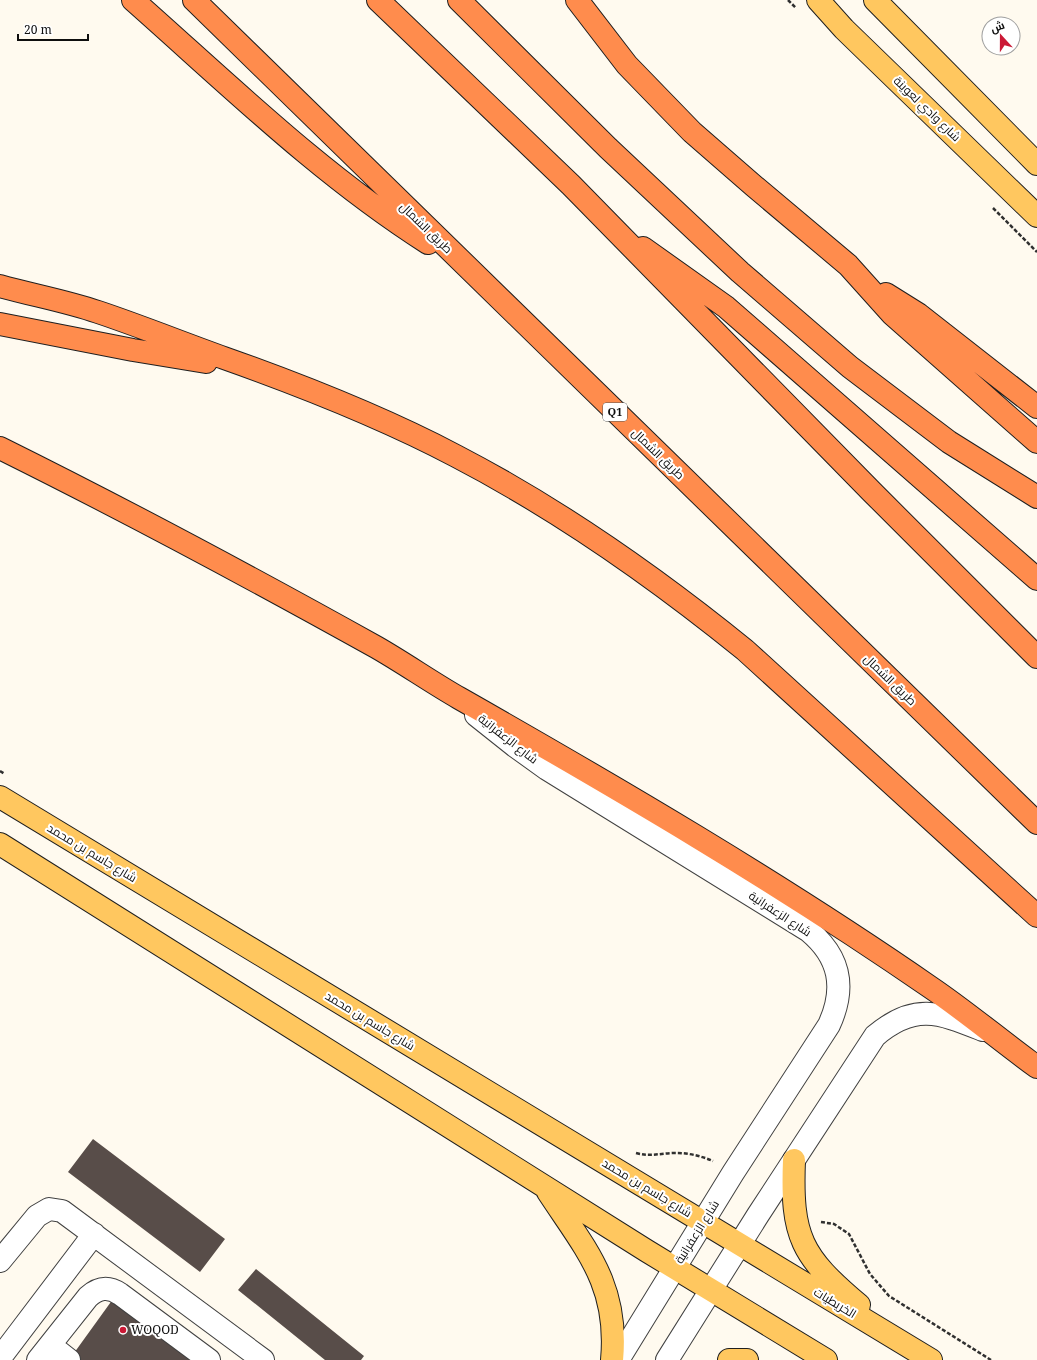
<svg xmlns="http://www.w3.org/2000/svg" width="1037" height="1360" font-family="'Noto Serif',Cairo,serif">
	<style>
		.building { fill: #584d49 }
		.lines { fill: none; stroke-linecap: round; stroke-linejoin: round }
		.minor-casing { stroke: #414141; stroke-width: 24 }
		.major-casing { stroke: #1f1f1f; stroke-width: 24 }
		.highway-casing { stroke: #1f1f1f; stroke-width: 24 }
		.path { stroke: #303030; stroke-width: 2.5; stroke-dasharray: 4 2; stroke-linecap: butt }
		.minor { stroke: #fff; stroke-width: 22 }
		.major { stroke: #ffc75f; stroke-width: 22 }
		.highway { stroke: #ff8c4d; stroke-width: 22 }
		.poi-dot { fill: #cb1935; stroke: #fff; stroke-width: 1.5 }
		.labels { text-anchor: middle; stroke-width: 4; stroke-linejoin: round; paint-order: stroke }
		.shield { fill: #fff; stroke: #565656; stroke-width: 1 }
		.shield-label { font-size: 11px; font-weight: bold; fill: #0e0e0e }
		.street-label { font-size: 12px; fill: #0e0e0e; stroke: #fff }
		.poi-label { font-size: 12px; fill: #0e0e0e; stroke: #fff; text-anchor: start }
	</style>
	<rect width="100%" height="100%" fill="#fffaef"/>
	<!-- building -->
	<path class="building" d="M93 1139 225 1239 200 1272 68 1172Z
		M256 1269 364 1356 361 1360H325L238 1290Z
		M113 1299 198 1360H69Z"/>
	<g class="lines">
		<!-- minor casing -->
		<g class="minor-casing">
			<path id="minor" d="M476 715 515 746 547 769 809 931C840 957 846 988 829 1025L733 1173 618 1360
				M0 1261 37 1216 49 1209 62 1211 263 1360
				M50 1345 69 1360
				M0 1358 94 1234
				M38 1360 88 1297C98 1288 108 1286 120 1294L209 1360
				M667 1360 758 1215 875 1036C915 1002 940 1013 983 1030"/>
		</g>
		<!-- major casing -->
		<g class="major-casing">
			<path id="major" d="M818 0 844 29 1037 216
				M875 0 1037 164
				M0 797 931 1360
				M0 844 647 1251 826 1360
				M794 1160C791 1237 801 1256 859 1305
				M548 1192C586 1250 619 1285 612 1360
				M729 1360H747"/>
		</g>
		<!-- highway casing -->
		<g class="highway-casing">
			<path id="highway" d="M133 0C228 84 321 175 428 243
				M194 0 1037 823
				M378 0 571 185 872 492 1037 657
				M459 0 608 148 740 272 850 367 949 442 1037 497
				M577 0 627 65 692 132 754 186 848 265 892 314 1037 442
				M643 248 726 307 1037 579
				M0 286C32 295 66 301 98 312 140 326 182 343 224 358 303 386 382 417 456 456 560 510 655 577 745 650L1037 916
				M886 294 918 314 1037 407
				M0 324 133 350 206 362
				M0 448C127 511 252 578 376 647 404 663 431 682 459 698 619 789 778 882 930 987 967 1012 1001 1041 1037 1067"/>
		</g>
		<!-- path -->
		<path class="path" d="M788 0 796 8
			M993 208 1037 252
			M0 771 5 774
			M636 1153C650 1157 662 1153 676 1153 689 1153 701 1156 713 1161
			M821 1222 834 1224 849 1234 870 1274 889 1296 991 1360"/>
		<!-- minor -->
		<use href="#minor" class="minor"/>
		<!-- major -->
		<use href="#major" class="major"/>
		<!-- highway -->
		<use href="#highway" class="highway"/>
	</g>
	<!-- markers -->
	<circle class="poi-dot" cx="123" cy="1330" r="4"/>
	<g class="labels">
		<!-- shield labels -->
		<rect class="shield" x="603" y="403" width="24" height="18" rx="3"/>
		<g class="shield-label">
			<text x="615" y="416">Q1</text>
		</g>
		<!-- street labels -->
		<g class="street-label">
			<text transform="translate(927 109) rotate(44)" y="4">شارع وادي لعوينة</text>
			<text transform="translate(426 228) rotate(44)" y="4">طريق الشمال</text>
			<text transform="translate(658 454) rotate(44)" y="4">طريق الشمال</text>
			<text transform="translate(890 680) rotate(44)" y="4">طريق الشمال</text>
			<text transform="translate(508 739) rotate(38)" y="4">شارع الزعفرانية</text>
			<text transform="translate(92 853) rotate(31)" y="4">شارع جاسم بن محمد</text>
			<text transform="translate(780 914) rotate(33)" y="4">شارع الزعفرانية</text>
			<text transform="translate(370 1021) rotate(31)" y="4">شارع جاسم بن محمد</text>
			<text transform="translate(647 1188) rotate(31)" y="4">شارع جاسم بن محمد</text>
			<text transform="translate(697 1232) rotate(-58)" y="4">شارع الزعفرانية</text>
			<text transform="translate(835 1303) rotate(31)" y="4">الخريطيات</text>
		</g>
		<!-- poi labels -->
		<g class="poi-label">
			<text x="131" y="1334">WOQOD</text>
		</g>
	</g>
	<!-- north arrow -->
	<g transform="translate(1001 36) rotate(339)"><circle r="19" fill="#ffffff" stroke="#9f9f9f"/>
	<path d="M0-3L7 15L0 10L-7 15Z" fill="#cb1935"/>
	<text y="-6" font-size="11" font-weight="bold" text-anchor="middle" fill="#0e0e0e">ش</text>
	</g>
	<!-- scale -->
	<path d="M18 34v6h70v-6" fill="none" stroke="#0e0e0e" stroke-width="2"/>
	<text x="24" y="34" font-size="12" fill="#0e0e0e" stroke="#ffffff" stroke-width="3" paint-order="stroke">20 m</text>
</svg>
